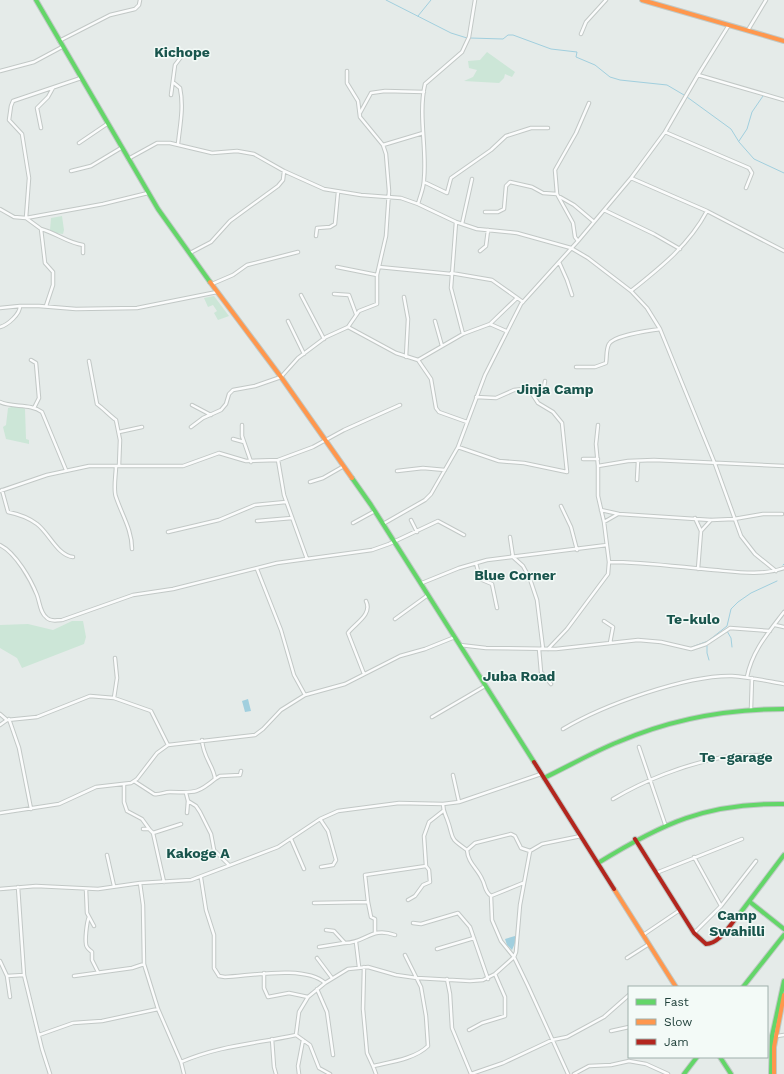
<svg xmlns="http://www.w3.org/2000/svg" width="784" height="1074" font-family="'Work Sans',sans-serif">
	<style>
		.green { fill: #cce6d7 }
		.water { fill: #a1cfde }
		.lines { fill: none; stroke-linecap: round; stroke-linejoin: round }
		.stream { stroke: #a1cfde; stroke-width: 1 }
		.street-casing { stroke: #c2c8c6; stroke-width: 4.5 }
		.fast-casing { stroke: #c0c9c6; stroke-width: 6 }
		.slow-casing { stroke: #c0c9c6; stroke-width: 6 }
		.jam-casing { stroke: #c0c9c6; stroke-width: 6 }
		.street { stroke: #fbfcfc; stroke-width: 2.5 }
		.fast { stroke: #63d668; stroke-width: 4 }
		.slow { stroke: #ff974d; stroke-width: 4 }
		.jam { stroke: #b3261e; stroke-width: 4 }
		.labels { text-anchor: middle; stroke-width: 3; stroke-linejoin: round; paint-order: stroke }
		.quarter-label { font-size: 14px; font-weight: bold; fill: #19554d; stroke: #f3faf7 }
	</style>
	<rect width="100%" height="100%" fill="#e5ebe9"/>
	<!-- green -->
	<path class="green" d="M487 52 515 72 512 77 505 74 504 78 499 83 464 81 473 77 477 70 469 68 468 61 480 60Z
		M62 216 64 230 63 234 55 233 50 230 51 218Z
		M214 296 229 316 218 320 214 313 217 311 213 305 208 307 204 298Z
		M18 405 25 409 26 439 29 440V444L6 439 3 427 6 425 8 408Z
		M72 621H83L86 637 84 644 22 668 17 658 0 648V625L28 624 53 630Z"/>
	<!-- water -->
	<path class="water" d="M248 699 251 711 245 712 242 701Z
		M515 936V943L512 950 507 945 505 939Z"/>
	<g class="lines">
		<!-- stream -->
		<path class="stream" d="M386 0 451 33 467 38
			M418 16 431 0
			M470 38 503 39 508 35H513L551 49 577 52 576 57 595 65 610 77 620 80 667 85 684 95
			M687 97 731 129 739 142 754 159 784 173
			M739 141 747 129 752 112 763 96
			M783 565 784 564
			M727 631 731 638 732 647
			M707 646V653L709 660
			M692 647 708 641 727 626 731 609 738 602 751 593 777 581"/>
		<!-- street casing -->
		<g class="street-casing">
			<path id="street" d="M748 30 766 0
				M581 34 586 22 606 0
				M59 41 110 15 135 9 139 5 140 0
				M0 71 34 62 62 47
				M698 75 784 100
				M174 83 180 88C184 107 180 125 178 144
				M171 95 175 65 184 53
				M360 113 371 93 385 91 424 92
				M41 128 37 108 48 97 53 88
				M665 132 749 168 752 173 746 188
				M79 143 107 124
				M383 145 423 133
				M128 159 157 143H170L212 153 237 151 254 154 284 171 324 189 361 195 401 198 418 204 456 222 477 229 517 233 571 248 588 258 631 291 647 308 660 329 715 464 741 536 755 554 776 571
				M71 171 91 166 121 148
				M631 178 707 211 784 251
				M424 182 447 193 451 178 491 150 506 136 531 128H548
				M560 197 574 205 593 221
				M418 204C420 196 424 188 424 179 427 148 418 115 425 84L462 52 469 37 475 0
				M0 209 14 217 26 218 103 204 148 193
				M604 210 654 234 680 249
				M485 212H498L504 209 506 186 510 182 532 187 543 193 557 194
				M456 222 451 288 463 334
				M462 224 472 179
				M41 229C56 233 68 243 83 245V253
				M316 236 317 228 330 227 335 224 338 192
				M578 241 575 237 573 223 557 194 555 170 576 133 589 103
				M480 251 486 246 488 230
				M190 253 211 242 230 221 278 186 283 180 284 171
				M559 262 567 280 572 295
				M337 267 377 275
				M379 267 451 274
				M451 273 492 280 523 302
				M212 284 233 275 247 265 298 252
				M631 291C661 267 689 245 707 211
				M334 294 349 295 356 314
				M301 295 324 339
				M404 297 408 319 406 357
				M46 306 53 285V272L45 263 41 229 26 218 29 178 22 134 9 120 11 106 13 101 81 78
				M0 308 20 306
				M288 321 304 354
				M435 321 442 346
				M490 324 506 331
				M0 327C8 325 20 314 20 306H39L76 309 137 308 217 292
				M348 327 396 353 418 360 463 334 490 324 517 298
				M31 360 36 363 39 398 34 408
				M418 360 431 379 436 408 439 412 467 422
				M89 361 97 404C104 409 109 415 116 420L120 440 119 466
				M576 367H595L606 363C607 357 606 349 609 344 614 335 649 331 660 329
				M476 397 496 398 514 390 544 387 545 381
				M0 402C13 408 30 403 42 412L66 470
				M192 405 211 415
				M242 425V436L251 462
				M191 427 203 418 221 410 226 404 229 394 233 390 255 386 281 377 298 358 326 337 348 327 359 311 377 304V275L386 236 389 191 386 154 383 145 360 117 358 101 347 83V71
				M119 432 142 427
				M233 439 244 442
				M458 447 499 461 524 463 567 472 562 423 553 412 538 403 529 389
				M583 459H598
				M278 460 284 495 307 559
				M116 466C116 474 113 490 116 497 122 515 132 530 132 549
				M598 466 596 444 598 425
				M397 471 423 468 445 470
				M637 480 638 461
				M310 482 323 478 344 466
				M2 490 8 512C18 514 29 518 37 524 49 533 58 556 73 557
				M0 491 47 475 89 466H183L219 453 246 461 278 460 313 447 344 430 400 405
				M561 506 571 527 577 550
				M601 510 619 514 711 520 734 519 763 514H782
				M695 518 701 531 698 569
				M411 520 417 532
				M257 521 292 518
				M604 522 618 514
				M353 523 375 511
				M383 524 425 500 431 494 458 447 485 375 521 304 578 241 631 178 665 132 698 75 729 25
				M701 531 711 520
				M168 532 219 520 255 505 286 502
				M510 537 513 557 523 566 530 579 537 600 543 649
				M0 545C16 553 31 580 37 595 40 603 40 613 47 618 51 622 56 620 62 620L133 595 173 589 277 563 372 550 389 544 438 521 464 535
				M609 562C644 562 679 567 714 570 737 572 762 576 784 568
				M476 563 480 579 492 584 497 608
				M257 569 281 630 294 675 305 695
				M422 583 459 568 487 560 607 545
				M395 619 428 595
				M604 621 613 627 610 643
				M775 625 784 627
				M460 645 486 648 556 649 638 640 661 642 691 649 706 644 730 628 770 631
				M539 649 541 672 551 684
				M548 649 567 629 608 574 609 562 604 522 598 496V466L628 461 654 460 784 466
				M364 674 348 633C354 624 373 615 366 601
				M747 677C752 651 768 633 784 612
				M114 698 117 678 115 658
				M751 709 752 678
				M0 714 7 720
				M432 717 485 686
				M9 719 19 748 31 809
				M0 725 7 720 37 717 90 696 114 698 151 711 168 745
				M563 729C603 705 686 675 732 676 750 677 767 681 784 684
				M639 747 665 824
				M453 775 459 802
				M215 779 220 776 240 775 241 771
				M134 781 154 794C160 795 164 792 170 792 193 792 196 795 215 779 214 766 203 758 202 740
				M124 784V802L127 811 142 819 150 830
				M186 793 188 801 187 813
				M613 799C645 780 684 765 719 758 734 755 750 755 766 755
				M188 801 196 806 200 812 211 834 214 850 229 865
				M443 804C443 811 445 814 447 819 455 840 447 836 467 850
				M0 813 59 804 96 787 131 783 137 779 157 753 168 745 255 735 263 729 281 710 305 695 345 684 400 656 425 649 455 637
				M320 819 328 831 336 860 333 865 321 867
				M143 829H149L153 833 164 882
				M153 833 181 824
				M291 839 304 869
				M107 855 114 886
				M694 857 721 906
				M656 873 742 839
				M201 878 206 910 214 935V968L219 976 225 977C250 976 305 965 325 983
				M140 883 143 905 144 964 158 1009 181 1062
				M523 883 491 896C484 891 486 886 482 879 477 868 468 863 467 850L475 843 511 834 515 836 521 848 530 851
				M18 887 24 975 42 1049 50 1074
				M0 889 36 886 98 889 140 883 191 880 278 847 320 819 338 811 399 803 443 804 459 802 541 774
				M86 889 87 913 94 926
				M491 896 492 920 501 941 514 957 528 986 568 1074
				M408 900 415 896 423 885 430 882 429 870 426 866
				M368 902 371 917 375 919V932
				M314 903 368 902 365 875 426 866 424 836 429 822 443 811
				M89 917C87 921 84 943 87 947 88 949 90 950 92 952V960L98 972
				M413 923 421 924 458 913 470 927 488 979
				M326 930 334 931 345 943C366 943 371 926 395 935
				M694 933 721 906 756 861
				M643 935 680 910
				M356 942 359 967
				M319 947 344 943
				M437 949 474 938
				M317 958 332 978
				M627 958 649 944
				M0 961 7 976 24 975
				M364 967 363 1009 367 1053 373 1066C390 1062 415 1059 428 1046L426 1016 421 987 405 955
				M264 973V988L268 997 289 993 308 997
				M7 976 10 997
				M74 976 132 968 144 964
				M447 979 450 994 452 1028 471 1074
				M317 989 327 1012 333 1055
				M469 1030 482 1023 505 1016V997L495 974
				M611 1031 629 1027
				M39 1035 73 1023 102 1021 158 1009
				M296 1035 310 1045 319 1068 330 1074
				M777 1036 784 1035
				M272 1039 274 1067 276 1074
				M373 1066 376 1074
				M184 1074 181 1062C221 1045 255 1044 296 1035L299 1012 308 997 325 983 348 969 368 967 396 975 417 978 470 981 483 980 495 974 514 957 516 952 520 905 530 851 542 844 581 836
				M299 1074 298 1066 303 1040
				M471 1074 503 1063 552 1040 567 1037 604 1017 629 995
				M574 1074 589 1066 611 1065 629 1061 646 1064 668 1074"/>
		</g>
		<!-- fast casing -->
		<g class="fast-casing">
			<path id="fast" d="M36 0 158 209 210 282
				M352 478 371 505 534 762
				M544 778C569 766 593 752 618 742 671 719 727 709 784 709
				M598 863C663 823 706 803 784 804
				M750 902 784 929
				M738 916 784 855
				M743 987 784 935
				M720 1057 731 1074
				M684 1074 697 1057
				M771 1074 772 1036 784 981"/>
		</g>
		<!-- slow casing -->
		<g class="slow-casing">
			<path id="slow" d="M642 0 784 41
				M210 282 281 377 352 478
				M614 889 676 987
				M774 1074V1047L784 995"/>
		</g>
		<!-- jam casing -->
		<g class="jam-casing">
			<path id="jam" d="M534 762 614 889
				M635 839 694 933 706 944C719 944 729 926 738 916"/>
		</g>
		<!-- street -->
		<use href="#street" class="street"/>
		<!-- fast -->
		<use href="#fast" class="fast"/>
		<!-- slow -->
		<use href="#slow" class="slow"/>
		<!-- jam -->
		<use href="#jam" class="jam"/>
	</g>
	<g class="labels">
		<!-- quarter labels -->
		<g class="quarter-label">
			<text x="182" y="57">Kichope</text>
			<text x="555" y="394">Jinja Camp</text>
			<text x="515" y="580">Blue Corner</text>
			<text x="693" y="624">Te-kulo</text>
			<text x="519" y="681">Juba Road</text>
			<text x="736" y="762">Te -garage</text>
			<text x="198" y="858">Kakoge A</text>
			<text x="737" y="920">Camp<tspan x="737" dy="16">Swahilli</tspan></text>
		</g>
	</g>
	<!-- legend -->
	<rect x="628" y="986" width="140" height="72" fill="#f3faf7" stroke="#9fb0ac"/>
	<rect x="636" y="999" width="20" height="6" fill="#63d668" stroke="#9fb0ac"/>
	<text x="664" y="1006" font-size="12" fill="#20413b">Fast</text>
	<rect x="636" y="1019" width="20" height="6" fill="#ff974d" stroke="#9fb0ac"/>
	<text x="664" y="1026" font-size="12" fill="#20413b">Slow</text>
	<rect x="636" y="1039" width="20" height="6" fill="#b3261e" stroke="#9fb0ac"/>
	<text x="664" y="1046" font-size="12" fill="#20413b">Jam</text>
</svg>
